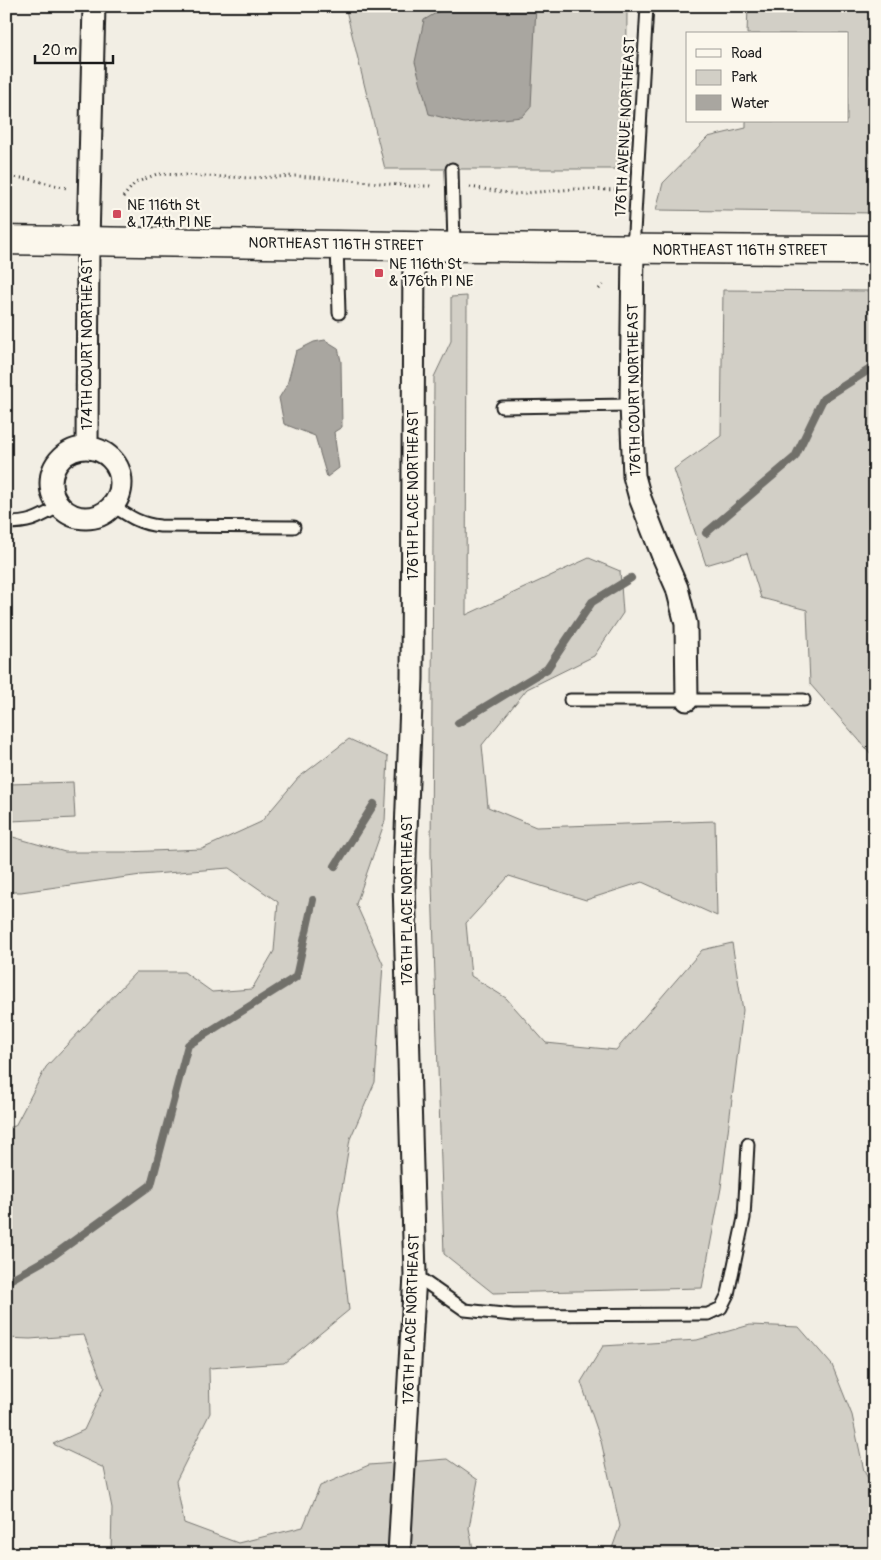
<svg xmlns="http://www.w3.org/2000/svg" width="881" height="1560" font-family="Pangolin,sans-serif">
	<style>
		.green { fill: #d2cfc6; stroke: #777671 }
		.water { fill: #a9a6a0; stroke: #716f6b }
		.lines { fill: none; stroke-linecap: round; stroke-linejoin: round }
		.stream { stroke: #716f6b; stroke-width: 8 }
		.lane-casing { stroke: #1c1c1c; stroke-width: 15 }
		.street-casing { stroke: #1c1c1c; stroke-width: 25 }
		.secondary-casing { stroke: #1c1c1c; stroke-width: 31 }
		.path { stroke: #1c1c1c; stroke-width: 3; stroke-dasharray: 1 4; stroke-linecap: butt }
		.lane { stroke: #fbf7ec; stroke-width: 11 }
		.street { stroke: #fbf7ec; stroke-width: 21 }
		.secondary { stroke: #fbf7ec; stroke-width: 28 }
		.poi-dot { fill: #d1495b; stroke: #fbf7ec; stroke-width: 2 }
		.labels { text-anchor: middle; stroke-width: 4.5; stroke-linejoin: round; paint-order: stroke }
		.street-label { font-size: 15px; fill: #1c1c1c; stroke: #fbf7ec }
		.poi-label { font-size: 15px; fill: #1c1c1c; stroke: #fbf7ec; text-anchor: start }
	</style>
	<rect width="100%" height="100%" fill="#f2eee4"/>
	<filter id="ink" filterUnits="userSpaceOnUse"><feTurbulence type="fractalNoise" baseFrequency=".02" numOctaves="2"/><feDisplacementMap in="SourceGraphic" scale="10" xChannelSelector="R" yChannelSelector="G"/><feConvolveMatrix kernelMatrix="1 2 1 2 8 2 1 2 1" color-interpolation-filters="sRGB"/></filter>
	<g filter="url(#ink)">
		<!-- green -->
		<path class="green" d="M345 6H627L626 169H385Z
			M748 6H875V213L656 210 663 183 708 137 746 128V121H847V34H747Z
			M723 290 875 291V764L872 755 810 684 807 610 761 598 747 553 706 565 674 469 721 436Z
			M467 296 466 615 589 558 620 571 623 613 594 656 527 689 482 745 488 807 536 827 715 821 717 916 642 882 586 900 509 876 466 923 471 976 506 998 546 1043 616 1050 702 950 732 943 743 1010 721 1188 702 1288 493 1293 444 1254 431 853 434 377 451 341V297Z
			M349 739 388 757 385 821 356 904 383 964 375 1082 350 1139 338 1212 349 1310 284 1363 209 1368 210 1413 176 1481 184 1523 238 1543 303 1527 320 1486 369 1465 448 1459 478 1480 469 1528 474 1554H111L112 1508 104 1468 53 1444 84 1430 104 1387 84 1335 30 1339 6 1338V1128L15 1126 46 1067 136 972H184L212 992 252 989 274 951 278 902 229 868 141 875 21 892H6V835L65 852H126L202 849 261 822 298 778Z
			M73 782 75 818 11 821 10 784Z
			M750 1325 799 1327 832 1365 852 1415 864 1471 875 1491V1554H610L620 1526 601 1441 581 1382 603 1346 697 1340Z"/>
		<!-- water -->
		<path class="water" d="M448 6H536L531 107 522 117 464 123 429 114 415 62 424 20Z
			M325 340 338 348 341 361 342 427 334 432 339 468 327 477 315 436 284 424 279 398 287 385 296 351 314 342Z"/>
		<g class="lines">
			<!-- stream -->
			<path class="stream" d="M706 533 795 457 823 399 875 366
				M458 723 547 669 592 602 631 578
				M335 866 374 804
				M6 1282 54 1255 151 1185 188 1045 296 977 313 900"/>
			<!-- lane casing -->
			<g class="lane-casing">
				<path id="lane" d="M452 169 454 246
					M337 244 339 313
					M633 250 647 6
					M502 407 631 405
					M113 506C130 517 140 524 160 526L294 527
					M6 523C32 523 38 518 60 506
					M570 700H804
					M415 1275 465 1310 513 1315 708 1314 721 1308 728 1294 744 1218 748 1144"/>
			</g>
			<!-- street casing -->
			<g class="street-casing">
				<path id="street" d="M633 250 631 405 634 476 640 498 662 554 677 588 686 624 687 700
					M87 447 88 241 94 6
					M51 483a35 35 0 1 1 70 0a35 35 0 1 1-70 0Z
					M399 1554 415 1275 404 882 412 679 414 245"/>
			</g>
			<!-- secondary casing -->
			<g class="secondary-casing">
				<path id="secondary" d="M6 240C296 244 585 250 875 250"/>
			</g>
			<!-- path -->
			<path class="path" d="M6 176 29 179 67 188
				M470 187 515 194 574 189 618 190
				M123 197 135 183 157 174 251 178 296 176 350 180 410 186H434
				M599 289 605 283"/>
			<!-- lane -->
			<use href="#lane" class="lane"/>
			<!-- street -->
			<use href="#street" class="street"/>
			<!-- secondary -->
			<use href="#secondary" class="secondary"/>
		</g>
	</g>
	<!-- markers -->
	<g class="poi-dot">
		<rect x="112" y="209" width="10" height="10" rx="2.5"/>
		<rect x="374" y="268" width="10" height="10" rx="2.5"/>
	</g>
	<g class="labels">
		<!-- street labels -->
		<g class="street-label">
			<text transform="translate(625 127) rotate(-87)" y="5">176TH AVENUE NORTHEAST</text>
			<text transform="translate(336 244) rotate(1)" y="5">NORTHEAST 116TH STREET</text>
			<text x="740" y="255">NORTHEAST 116TH STREET</text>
			<text transform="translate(87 344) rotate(-90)" y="5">174TH COURT NORTHEAST</text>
			<text transform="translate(634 390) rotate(-91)" y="5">176TH COURT NORTHEAST</text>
			<text transform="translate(413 495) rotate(-90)" y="5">176TH PLACE NORTHEAST</text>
			<text transform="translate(407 900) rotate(-90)" y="5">176TH PLACE NORTHEAST</text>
			<text transform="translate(411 1319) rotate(-88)" y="5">176TH PLACE NORTHEAST</text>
		</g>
		<!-- poi labels -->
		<g class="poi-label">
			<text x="127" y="210">NE 116th St<tspan x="127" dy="17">&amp; 174th Pl NE</tspan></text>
			<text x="389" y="269">NE 116th St<tspan x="389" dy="17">&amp; 176th Pl NE</tspan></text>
		</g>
	</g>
	<!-- margin -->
	<rect width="881" height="1560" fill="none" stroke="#fbf7ec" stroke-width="25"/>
	<rect x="12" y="12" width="856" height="1535" fill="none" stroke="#1c1c1c" stroke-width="2" filter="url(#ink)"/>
	<!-- legend -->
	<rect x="686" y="32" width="162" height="90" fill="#fbf7ec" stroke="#a29f99"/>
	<rect x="696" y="49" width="25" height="8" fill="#fbf7ec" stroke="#a29f99"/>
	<text x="731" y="58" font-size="15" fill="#1c1c1c">Road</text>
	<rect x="696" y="70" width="25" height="15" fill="#d2cfc6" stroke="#a29f99"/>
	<text x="731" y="82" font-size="15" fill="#1c1c1c">Park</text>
	<rect x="696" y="95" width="25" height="15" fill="#a9a6a0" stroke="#a29f99"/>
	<text x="731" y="108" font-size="15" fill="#1c1c1c">Water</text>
	<!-- scale -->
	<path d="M35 55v8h78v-8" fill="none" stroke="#1c1c1c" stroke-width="2.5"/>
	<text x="42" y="55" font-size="15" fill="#1c1c1c" stroke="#fbf7ec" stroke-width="4" paint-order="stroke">20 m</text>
</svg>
